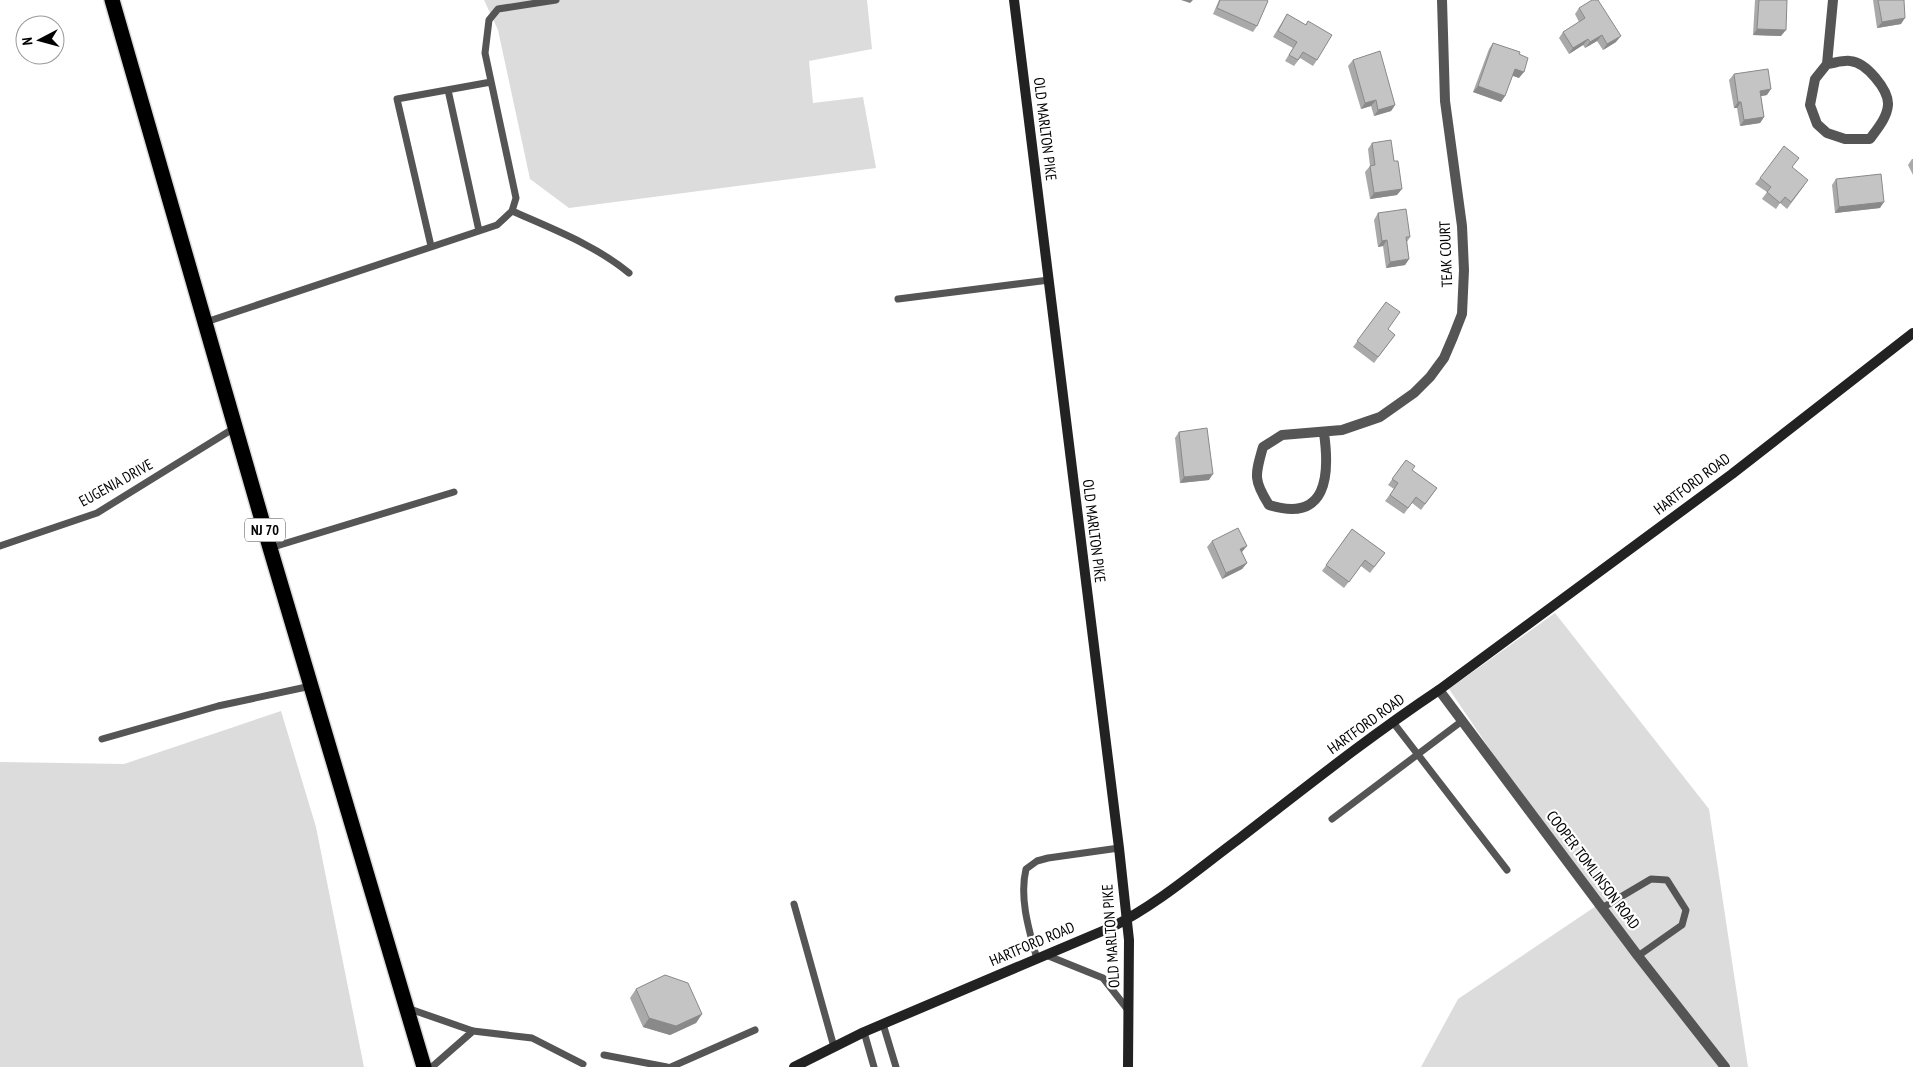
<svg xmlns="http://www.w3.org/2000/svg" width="1913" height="1067" font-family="'PT Sans Narrow',sans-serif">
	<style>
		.green { fill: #dcdcdc }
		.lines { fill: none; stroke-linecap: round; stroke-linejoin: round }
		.highway-casing { stroke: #dbdbdb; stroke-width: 18 }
		.lane { stroke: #555; stroke-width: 7 }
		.street { stroke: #555; stroke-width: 10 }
		.secondary { stroke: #222; stroke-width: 10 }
		.highway { stroke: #000; stroke-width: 15 }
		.wall { fill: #a9a9a9 }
		.shaded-wall { fill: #898989 }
		.building { fill: #c4c4c4; stroke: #898989 }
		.labels { text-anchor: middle; stroke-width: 4.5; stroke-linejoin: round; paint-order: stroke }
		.shield { fill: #fff; stroke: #4c4c4c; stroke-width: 1 }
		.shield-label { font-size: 14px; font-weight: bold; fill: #000 }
		.street-label { font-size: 15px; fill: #000; stroke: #fff }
	</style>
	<rect width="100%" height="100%" fill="#fff"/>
	<!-- green -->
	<path class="green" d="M484 0H867L872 49 809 61 813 103 863 97 876 168 569 208 530 179 498 30Z
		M1555 613 1709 809 1748 1067H1421L1458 999 1596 906 1449 689Z
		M281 711 316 827 364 1067H0V762L124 764Z"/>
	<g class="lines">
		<!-- highway casing -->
		<g class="highway-casing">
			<path id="highway" d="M112 0 270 548 424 1067"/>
		</g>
		<!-- lane -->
		<path class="lane" d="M448 90 479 231
			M512 211C553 229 595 245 629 273
			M431 246 397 99 491 82
			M898 299 1049 280
			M206 322 497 225 512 211 516 198 485 53 489 20 498 9 556 0
			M0 546 97 513 236 427
			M270 548 454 492
			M1392 721 1507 870
			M102 739 218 706 311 686
			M1332 819 1462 721
			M794 904 834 1047
			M1602 908 1651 879 1667 880 1686 910 1682 925 1638 956
			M1046 955 1103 978 1128 1010
			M1037 959C1029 930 1019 898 1026 869L1037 861 1048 858 1119 848
			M407 1008 473 1031 532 1038 583 1064
			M883 1024 896 1067
			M864 1032 874 1067
			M604 1055 667 1067
			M432 1067 473 1031
			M671 1067 755 1030"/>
		<!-- street -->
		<path class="street" d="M1827 64C1835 63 1843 60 1850 61 1866 62 1889 90 1888 105 1887 118 1877 129 1870 139H1845L1827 133 1817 124 1810 105 1815 79 1827 64 1833 0
			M1324 433C1330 476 1327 523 1269 505 1253 480 1255 475 1263 447L1282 435 1342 430 1380 417 1414 393 1430 377 1444 358 1453 337 1462 314 1464 270 1462 226 1445 101 1442 0
			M1439 690 1638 956 1725 1067"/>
		<!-- secondary -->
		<path class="secondary" d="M1014 0 1119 848 1129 940 1128 1067
			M794 1067 864 1032 1112 927C1158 904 1198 869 1240 838 1306 787 1370 736 1439 690L1732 474 1913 333"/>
		<!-- highway -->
		<use href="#highway" class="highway"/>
	</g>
	<!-- wall -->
	<path class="wall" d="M1219 0H1267L1257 26 1253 32 1213 14Z
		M1755 0H1787L1781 36 1753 35Z
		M1873 0H1904L1901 24 1877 28Z
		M1579 8 1616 42 1603 50 1597 41 1585 48 1583 45 1569 54 1559 38 1563 32 1579 22 1575 14Z
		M1287 14 1305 25 1308 21 1317 60 1313 66 1300 58 1294 66 1285 61 1293 48 1273 37Z
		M1493 43 1519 54V78L1512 75 1505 96 1501 102 1473 92 1489 49Z
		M1353 60 1395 105 1391 111 1374 116 1371 106 1361 109 1348 66Z
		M1734 74 1767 95 1761 96 1764 117 1760 123 1740 126 1737 108H1734L1729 80Z
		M1372 143 1397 195 1370 199 1365 172 1370 166 1368 149Z
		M1912 159H1913V175L1908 165Z
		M1792 168 1804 186 1787 209 1780 203 1776 209 1762 199 1767 192 1755 184 1760 178Z
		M1836 179 1880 208 1835 213 1832 185Z
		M1378 213 1410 237 1407 242 1409 259 1405 265 1386 268 1383 246 1378 247 1374 220Z
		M1386 302 1388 329 1395 335 1374 363 1353 347Z
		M1179 432 1209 480 1180 483 1175 438Z
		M1406 460 1412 470 1437 488 1421 510 1412 503 1404 514 1385 501 1394 489 1388 485Z
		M1352 529 1385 553 1370 573 1361 566 1344 588 1322 571Z
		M1212 541 1242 552 1247 563 1242 569 1222 579 1207 547Z
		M636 989 702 1014 696 1023 670 1035 643 1027 630 998Z"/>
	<!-- shaded-wall -->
	<path class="shaded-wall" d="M1181 0H1193L1190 3Z
		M1905 18 1901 24 1877 28 1882 22Z
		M1757 29 1786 30 1781 36 1753 35Z
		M1602 35 1597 41 1585 48 1590 42Z
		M1621 36 1616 42 1603 50 1607 44Z
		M1588 39 1583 45 1569 54 1573 48Z
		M1515 69 1524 72 1519 78 1510 75Z
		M1478 86 1505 96 1501 102 1473 92Z
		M1771 89 1767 95 1756 97 1760 91Z
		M1376 100 1371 106 1361 109 1365 103Z
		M1738 102H1741L1737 108H1734Z
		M1395 105 1391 111 1374 116 1378 110Z
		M1764 117 1760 123 1740 126 1744 120Z
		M1402 189 1397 195 1370 199 1374 193Z
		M1884 202 1880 208 1835 213 1839 207Z
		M1387 240 1383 246 1378 247 1382 241Z
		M1409 259 1405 265 1386 268 1390 262Z
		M1213 474 1209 480 1180 483 1184 477Z
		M1247 546 1242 552 1236 555 1240 549Z
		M1247 563 1242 569 1222 579 1226 573Z
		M702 1014 696 1023 670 1035 643 1027 649 1018Z"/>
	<!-- building -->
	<path class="building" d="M1220 0H1267L1268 1 1257 26 1217 8Z
		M1592 0H1598L1621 36 1607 44 1602 35 1590 42 1588 39 1573 48 1563 32 1585 18 1579 8Z
		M1759 0H1787L1786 30 1757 29Z
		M1878 0H1904L1905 18 1882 22Z
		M1287 14 1306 25 1308 21 1332 35 1317 60 1303 52 1298 60 1289 55 1297 42 1278 31Z
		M1493 43 1520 52 1519 54 1528 58 1524 72 1515 69 1505 96 1478 86Z
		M1380 51 1395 105 1378 110 1376 100 1365 103 1353 60Z
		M1768 69 1771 89 1760 91 1764 117 1744 120 1741 102H1738L1734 74Z
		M1391 140 1394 161H1398L1402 189 1374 193 1370 166 1375 165 1372 143Z
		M1784 146 1799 158 1792 167 1808 180 1791 202 1785 197 1780 203 1767 192 1771 187 1760 178Z
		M1881 174 1884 202 1839 207 1836 179Z
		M1406 209 1410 237H1406L1409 259 1390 262 1387 240 1382 241 1378 213Z
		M1386 302 1400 312 1388 329 1395 335 1378 357 1357 341Z
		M1207 428 1213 474 1184 477 1179 432Z
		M1406 460 1415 466 1412 470 1437 488 1425 504 1416 497 1408 508 1390 495 1398 483 1392 479Z
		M1238 528 1247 546 1240 549 1247 563 1226 573 1212 541Z
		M1352 529 1385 553 1374 567 1365 560 1349 582 1326 565Z
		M665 975 688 983 702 1014 676 1026 649 1018 636 989Z"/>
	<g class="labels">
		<!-- shield labels -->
		<rect class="shield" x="245" y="518.5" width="40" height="23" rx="4"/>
		<g class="shield-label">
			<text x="265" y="535">NJ 70</text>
		</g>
		<!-- street labels -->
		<g class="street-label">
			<text transform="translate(1045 129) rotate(83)" y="5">OLD MARLTON PIKE</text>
			<text transform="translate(1446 254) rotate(-92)" y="5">TEAK COURT</text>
			<text transform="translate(116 483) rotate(-29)" y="5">EUGENIA DRIVE</text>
			<text transform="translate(1692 484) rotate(-37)" y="5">HARTFORD ROAD</text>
			<text transform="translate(1094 531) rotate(83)" y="5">OLD MARLTON PIKE</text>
			<text transform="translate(1366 724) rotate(-36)" y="5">HARTFORD ROAD</text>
			<text transform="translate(1593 870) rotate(53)" y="5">COOPER TOMLINSON ROAD</text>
			<text transform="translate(1111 936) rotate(-94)" y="5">OLD MARLTON PIKE</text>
			<text transform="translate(1032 944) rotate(-23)" y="5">HARTFORD ROAD</text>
		</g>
	</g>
	<!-- north arrow -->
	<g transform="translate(40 40) rotate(264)"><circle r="24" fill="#ffffff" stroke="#999999"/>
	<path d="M0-4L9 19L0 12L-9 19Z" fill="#000000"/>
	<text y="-8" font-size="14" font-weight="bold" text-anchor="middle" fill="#000000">N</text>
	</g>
</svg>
